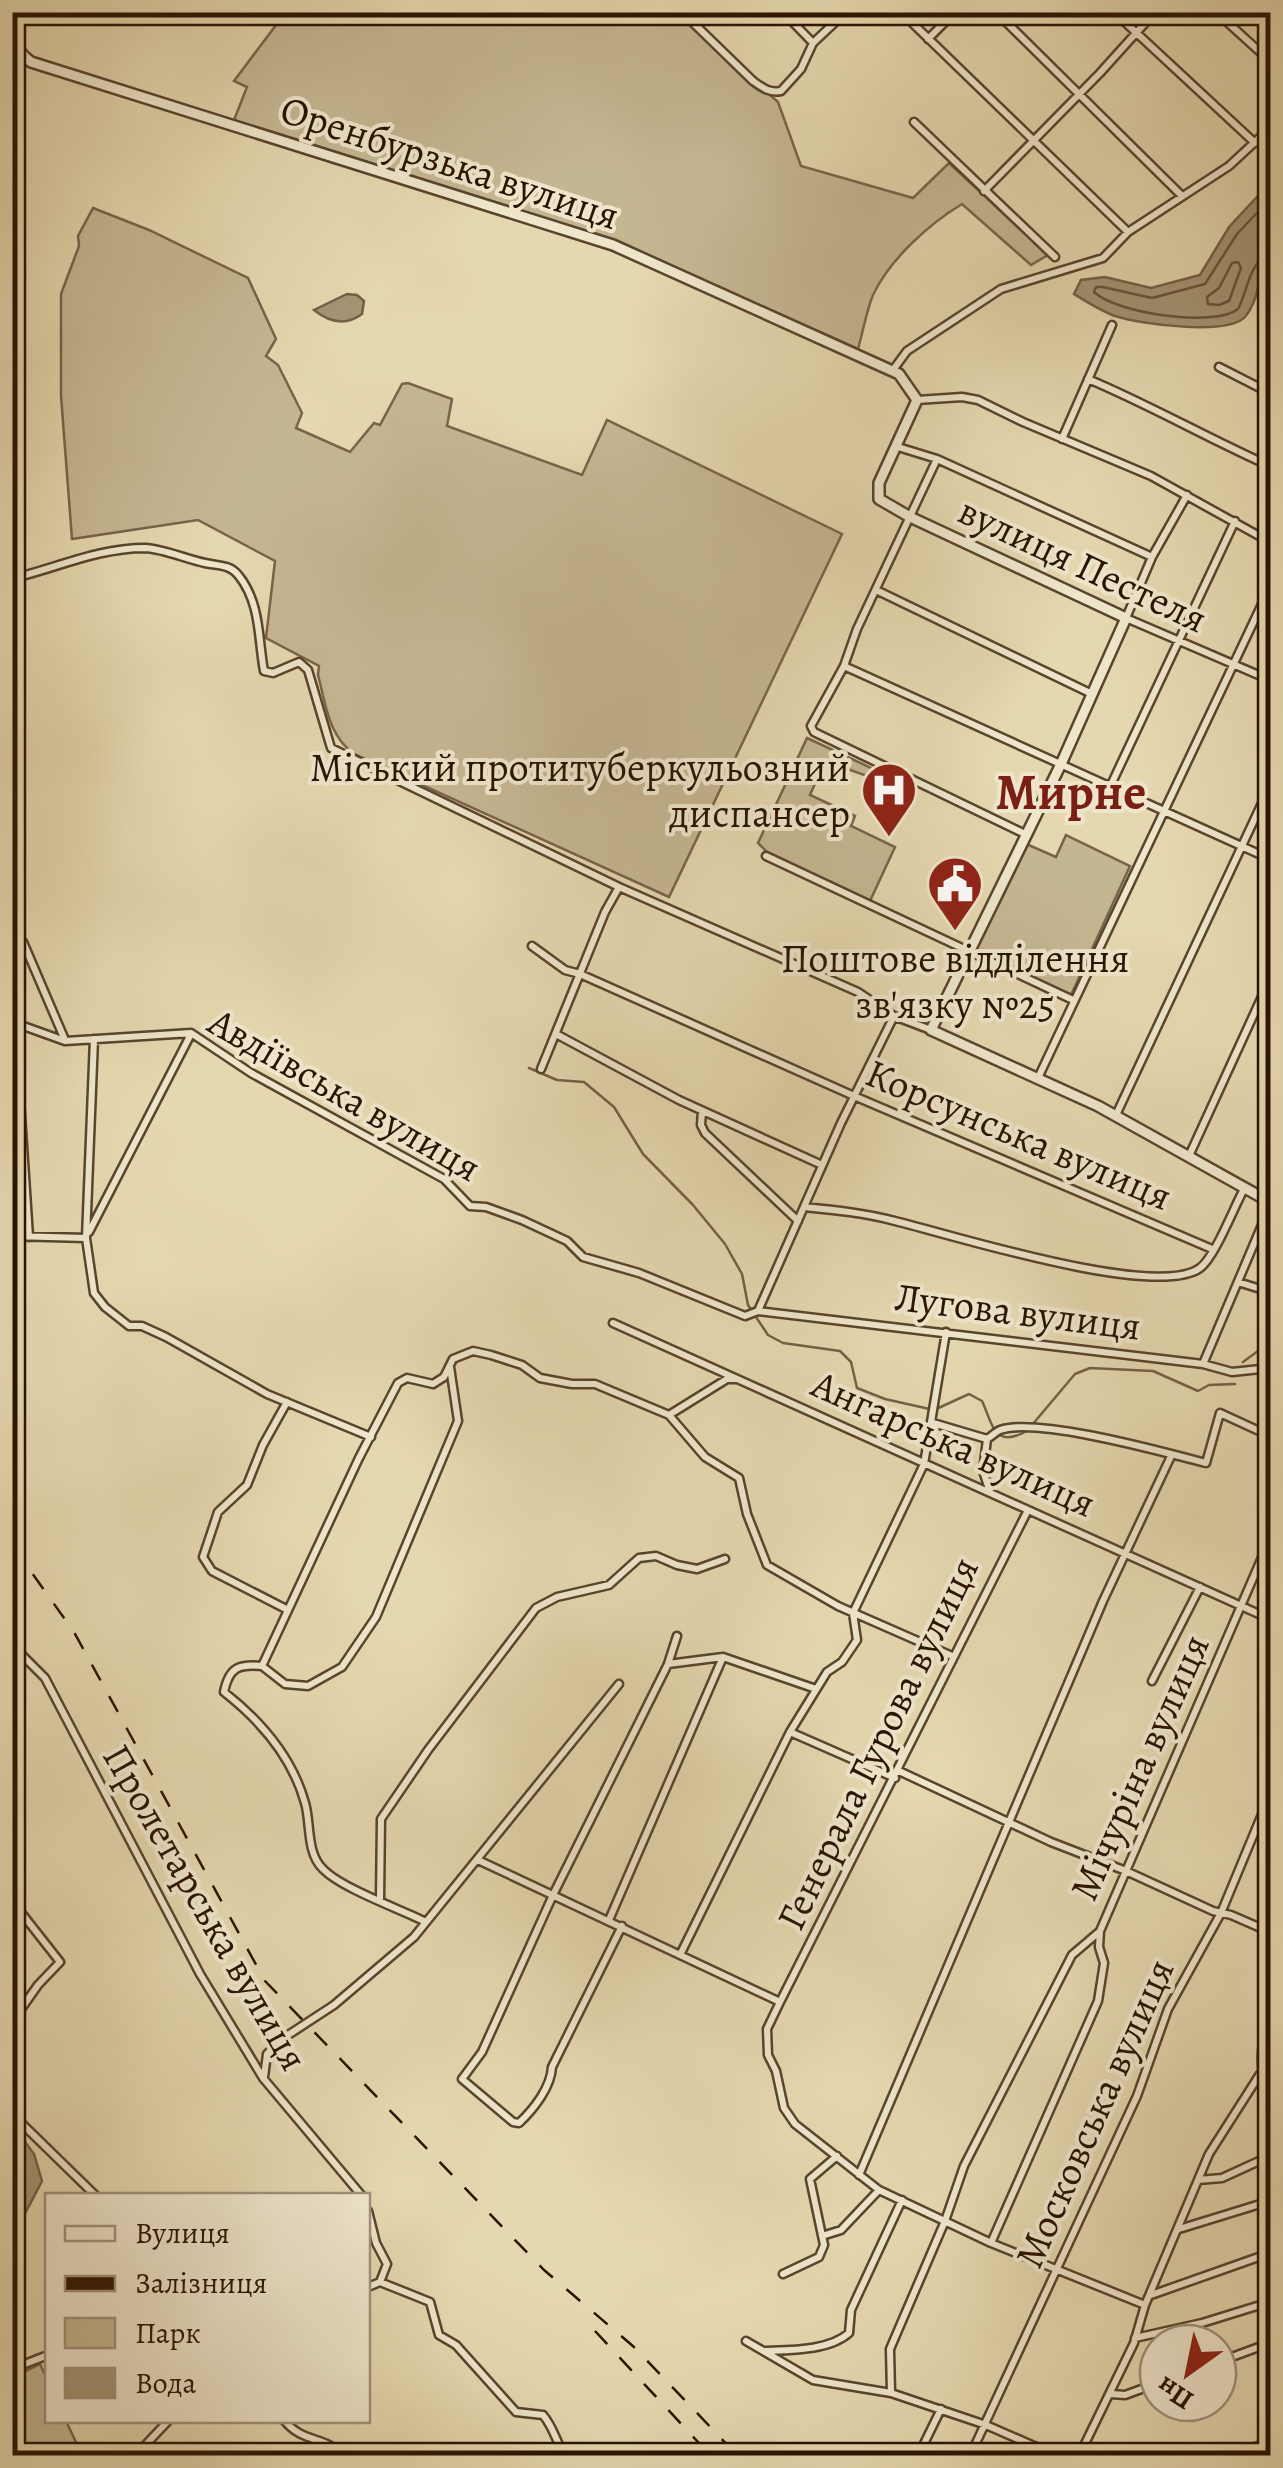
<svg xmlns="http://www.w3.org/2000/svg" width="1283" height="2468" font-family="Alegreya,serif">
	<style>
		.green { fill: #c5b692; stroke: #78644a; stroke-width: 2.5 }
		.water { fill: #a59474; stroke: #746046; stroke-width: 2.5 }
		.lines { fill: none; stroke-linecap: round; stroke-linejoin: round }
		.shore { stroke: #68543b; stroke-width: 2.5 }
		.stream { stroke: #746046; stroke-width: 2.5 }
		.minor-casing { stroke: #59442d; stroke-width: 11 }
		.tertiary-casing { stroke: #59442d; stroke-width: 14 }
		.minor { stroke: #eee5cb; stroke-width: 6 }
		.tertiary { stroke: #eee5cb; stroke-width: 9 }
		.rail { stroke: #2a1302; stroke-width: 2.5; stroke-dasharray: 18 18; stroke-linecap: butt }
		.labels { text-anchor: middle; stroke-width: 8; stroke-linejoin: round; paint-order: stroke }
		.street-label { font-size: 40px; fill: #2a1302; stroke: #eee5cb }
		.poi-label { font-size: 40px; fill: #2a1302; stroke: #eee5cb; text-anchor: end }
		.district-label { font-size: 50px; font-weight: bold; fill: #7a1f14; stroke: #eee5cb }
	</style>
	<rect width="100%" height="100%" fill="#e5d7af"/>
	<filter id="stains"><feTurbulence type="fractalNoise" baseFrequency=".002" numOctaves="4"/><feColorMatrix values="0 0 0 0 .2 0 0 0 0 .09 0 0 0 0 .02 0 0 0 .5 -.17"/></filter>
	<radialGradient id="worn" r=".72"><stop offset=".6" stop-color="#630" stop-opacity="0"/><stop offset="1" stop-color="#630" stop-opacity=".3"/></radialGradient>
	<!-- green -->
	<path class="green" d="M285 13H677L778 102 801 166 913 198 949 163 1048 255 1031 265 962 204C929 224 890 259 873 295 866 312 863 332 858 349L614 240 234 120 247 87 234 81Z
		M93 208 149 230 248 278 276 339 266 356 278 365 302 413 296 428 350 452 374 423 380 425 402 384 408 383 452 399 447 426 582 475 607 420 842 534 669 897 354 754C328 735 326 705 318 675L319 666 266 638 275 561 198 520 72 539 61 396V294L79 246 78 236Z
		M807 738 882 773 867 776 825 761 810 795 855 816 851 826 895 847 870 901 767 852 758 843Z
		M1066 835 1130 866 1071 995 973 951 1024 843 1056 857Z
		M40 2364 47 2379 48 2420 66 2421 82 2455H13V2378Z"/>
	<!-- water -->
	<path class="water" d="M1270 183V261C1257 277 1259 301 1245 317 1227 336 1140 324 1115 316 1101 311 1087 302 1074 294L1081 280 1105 277 1151 288 1200 275 1229 227Z
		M347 294 357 295 364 301 362 314C346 326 329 322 314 310Z
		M12 2124 34 2154 42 2181 19 2225 13 2227Z"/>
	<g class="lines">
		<!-- shore -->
		<path class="shore" d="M1270 199 1237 234 1205 284 1152 298 1103 287H1096L1094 292C1116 313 1214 328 1238 309 1248 291 1249 260 1270 256
			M1238 262 1241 268 1229 301 1219 305 1208 304 1207 297 1219 288 1232 263Z"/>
		<!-- stream -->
		<path class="stream" d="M529 1068 557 1080 584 1082 614 1107 643 1154 693 1205 725 1244 742 1274 748 1305 768 1335 783 1343 840 1351 851 1362 857 1388 885 1399 934 1410 969 1394 982 1401C993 1425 994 1449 1027 1431
			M1243 1362 1270 1342
			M1032 1425 1075 1374 1090 1368 1153 1371 1198 1391 1209 1385 1235 1384"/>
		<!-- minor casing -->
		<g class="minor-casing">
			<path id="minor" d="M682 12 753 81C763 88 769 93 781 91L801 69 813 43 846 12
				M783 12 813 43
				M901 12 1128 232
				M996 12 1181 195
				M1114 12 1255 143
				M1216 12 1270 61
				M1261 12 1270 21
				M928 39 955 12
				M914 122 1055 257
				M984 191 1100 73 1155 12
				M1219 367 1270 393
				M893 370 907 351 1001 289 1103 258 1128 232 1229 166 1270 128
				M1088 379C1150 405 1209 439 1270 466
				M917 400 962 397 978 400 1023 422 1151 476 1270 542
				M1062 439 1112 325
				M898 447 937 459 1152 557
				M937 459 857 629 844 666 811 726 814 732 1025 834
				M1187 495 1152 557 1126 618 1270 680
				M12 574 18 577C61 566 100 548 145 548 164 549 186 559 205 563 218 566 230 564 239 576 261 604 258 639 264 671L273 673 299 662 308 670 331 748 619 887 858 992 894 1016 931 1030
				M876 590 1092 694
				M844 666 1270 859
				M1110 787 1235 521
				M766 856 1073 1000
				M12 932 23 942 65 1040
				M532 946 565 970 580 974 854 1096 1212 1249
				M556 1034 679 1100 822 1165
				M94 1039 86 1238 94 1293 105 1307 129 1326H142L166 1337 267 1394 371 1437
				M541 1069 605 912 619 887
				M1038 1078 1270 587
				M702 1111 701 1125 705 1133 798 1221
				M1116 1115 1270 786
				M1189 1156 1270 979
				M1264 1199 1270 1184
				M804 1207C835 1210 865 1213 895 1221 949 1234 1156 1300 1200 1268 1215 1257 1234 1207 1244 1189
				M89 1232 191 1034
				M12 1236 86 1238
				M29 1237 15 1023 65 1041 191 1033 251 1073 444 1179 470 1206 486 1207 522 1220 567 1241 583 1257 639 1273 745 1316 758 1311 841 1123 894 1016
				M1238 1282 1270 1292
				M758 1311 1203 1364 1232 1372 1270 1368
				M613 1323 1270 1619
				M1203 1364 1270 1206
				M287 1402 263 1445 247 1485 218 1512 203 1557 212 1571 288 1610
				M669 1415 705 1457 739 1478 747 1514 767 1565 838 1606 952 1656
				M933 1423 987 1439
				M990 1492 983 1471 987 1439C989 1438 997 1431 1000 1430 1038 1417 1163 1452 1206 1463L1220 1413 1270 1436
				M1028 1510 780 2002 767 2029 768 2055 776 2071 784 2108 795 2124 879 2190 991 2243 1145 2305
				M12 1645 45 1678 200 1974 263 2078 362 2196
				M668 1664 723 1657 816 1689
				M262 1666 359 1458 398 1383 407 1378 433 1384 444 1377 453 1359 473 1351 491 1355 522 1365 540 1378 572 1384H595L669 1415 727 1379H737
				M262 1666 285 1684 308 1686 342 1667 376 1617 458 1421 450 1367
				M262 1666C239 1664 229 1667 224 1692 261 1721 292 1756 305 1803 311 1823 306 1853 323 1869 341 1888 400 1909 426 1922
				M1152 1681 1200 1587
				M790 1732 895 1778
				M899 1771 1051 1842 1126 1871 1213 1911 1231 1915 1270 1932
				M478 1860 780 2002
				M380 1899 381 1819 428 1750 536 1608 557 1597 609 1585 639 1558 656 1556 677 1565 697 1569 725 1559
				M12 1901 60 1962 38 1985 12 2022
				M609 1920 723 1657
				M622 1926 552 2067C551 2087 534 2109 519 2123L513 2122 462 2079 482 2052 553 1895 668 1664 677 1636
				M681 1953 790 1732 827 1672 842 1662 857 1640 853 1613 924 1464 946 1332
				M1270 2013C1259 2049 1259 2070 1270 2105
				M264 2077 267 2054 285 2037 334 2005 414 1937 619 1684
				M12 2114 96 2196
				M859 2175 1103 1601 1172 1454
				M1198 2180 1222 2178 1270 2156
				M368 2211 376 2243 387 2264 380 2282 368 2287
				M1179 2229 1270 2201
				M822 2236 841 2230 879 2190
				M991 2243 1098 2001 1104 1963 1099 1947 1100 1931 1270 1539
				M783 2274 819 2257 824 2245 810 2179 837 2156
				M380 2282 430 2302 439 2335 456 2345 516 2412 543 2415C554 2428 556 2442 565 2456
				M1151 2295 1270 2253
				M1135 2338 1202 2323 1270 2302
				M746 2341 813 2380 891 2393 986 2425 1057 2456
				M764 2351C789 2350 829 2351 849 2333L851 2310 902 2200
				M1218 2362 1270 2343
				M12 2369 48 2355
				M891 2393 890 2349 945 2221 964 2166 1072 1955 1099 1932
				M1111 2394 1125 2395 1158 2383
				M284 2420C303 2444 324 2435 344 2456
				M135 2456 169 2420
				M918 2456 941 2409
				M970 2456 1137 2096 1168 2009 1221 1913 1270 1795
				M1079 2456 1134 2343 1145 2305 1209 2154 1260 2074
				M1229 2456 1270 2442"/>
		</g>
		<!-- tertiary casing -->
		<g class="tertiary-casing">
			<path id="tertiary" d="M16 12C12 34 12 49 31 62L613 245 899 374 917 400 879 483V499L910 517 1126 618 1061 764 931 1030 1098 1106 1270 1202"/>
		</g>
		<!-- minor -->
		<use href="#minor" class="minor"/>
		<!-- tertiary -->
		<use href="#tertiary" class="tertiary"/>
		<!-- rail -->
		<path class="rail" d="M12 1545 74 1632 265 1981 544 2270 634 2347 738 2456
			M595 2331 711 2456"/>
	</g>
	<!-- icons -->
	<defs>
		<g id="hospital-pin" transform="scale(2.875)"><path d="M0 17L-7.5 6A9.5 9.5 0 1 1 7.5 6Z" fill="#8f2418" stroke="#eee5cb"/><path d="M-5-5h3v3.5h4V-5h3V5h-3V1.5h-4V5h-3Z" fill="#fff"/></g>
		<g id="civic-pin" transform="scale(2.875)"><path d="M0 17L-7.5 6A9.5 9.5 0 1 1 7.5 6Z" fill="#8f2418" stroke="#eee5cb"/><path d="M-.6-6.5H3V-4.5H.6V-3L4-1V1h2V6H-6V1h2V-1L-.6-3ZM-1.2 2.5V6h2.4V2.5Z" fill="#fff"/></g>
	</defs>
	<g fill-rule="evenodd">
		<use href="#hospital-pin" x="889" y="790"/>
		<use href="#civic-pin" x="955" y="884"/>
	</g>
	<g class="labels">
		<!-- street labels -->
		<g class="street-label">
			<text transform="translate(450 162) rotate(18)" y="14">Оренбурзька вулиця</text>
			<text transform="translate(1083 564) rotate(25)" y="14">вулиця Пестеля</text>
			<text transform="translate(345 1094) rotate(30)" y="14">Авдіївська вулиця</text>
			<text transform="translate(1019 1134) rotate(23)" y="14">Корсунська вулиця</text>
			<text transform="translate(1018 1311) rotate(7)" y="14">Лугова вулиця</text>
			<text transform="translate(954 1443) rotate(24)" y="14">Ангарська вулиця</text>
			<text transform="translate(877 1743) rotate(-64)" y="14">Генерала Гурова вулиця</text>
			<text transform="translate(1139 1767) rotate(-66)" y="14">Мічуріна вулиця</text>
			<text transform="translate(206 1907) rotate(60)" y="14">Пролетарська вулиця</text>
			<text transform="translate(1094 2113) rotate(-66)" y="14">Московська вулиця</text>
		</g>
		<!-- poi labels -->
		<g class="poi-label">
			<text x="850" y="781">Міський протитуберкульозний<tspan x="850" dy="46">диспансер</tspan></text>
			<text x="955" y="972" text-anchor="middle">Поштове відділення<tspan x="955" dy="46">зв'язку №25</tspan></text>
		</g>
		<!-- district labels -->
		<g class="district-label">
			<text x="1071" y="809">Мирне</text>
		</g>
	</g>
	<!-- margin -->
	<rect width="1283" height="2468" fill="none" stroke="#e5d7af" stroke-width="50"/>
	<rect x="15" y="15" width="1253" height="2438" fill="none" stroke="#2a1302" stroke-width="5"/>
	<rect x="25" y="25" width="1233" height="2418" fill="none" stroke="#2a1302" stroke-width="2.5"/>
	<!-- legend -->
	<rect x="45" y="2193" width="325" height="230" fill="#eee5cb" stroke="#a0917b" stroke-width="2.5"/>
	<rect x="65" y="2226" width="50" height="15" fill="#eee5cb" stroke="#a0917b" stroke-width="2.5"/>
	<text x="135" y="2243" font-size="30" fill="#2a1302">Вулиця</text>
	<rect x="65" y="2276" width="50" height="15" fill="#2a1302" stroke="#a0917b" stroke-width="2.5"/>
	<text x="135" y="2293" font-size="30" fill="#2a1302">Залізниця</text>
	<rect x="65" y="2318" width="50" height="30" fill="#c5b692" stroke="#a0917b" stroke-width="2.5"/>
	<text x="135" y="2343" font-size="30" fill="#2a1302">Парк</text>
	<rect x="65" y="2368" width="50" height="30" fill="#a59474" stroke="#a0917b" stroke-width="2.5"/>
	<text x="135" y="2393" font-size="30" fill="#2a1302">Вода</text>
	<!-- north arrow -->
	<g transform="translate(1188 2373) rotate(213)"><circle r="48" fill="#eee5cb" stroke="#a0917b" stroke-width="2.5"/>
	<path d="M0-8L18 38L0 25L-18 38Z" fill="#8f2418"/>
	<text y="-15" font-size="28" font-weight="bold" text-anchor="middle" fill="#2a1302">Пн</text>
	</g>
	<rect width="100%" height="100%" filter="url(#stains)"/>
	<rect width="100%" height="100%" fill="url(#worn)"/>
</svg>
